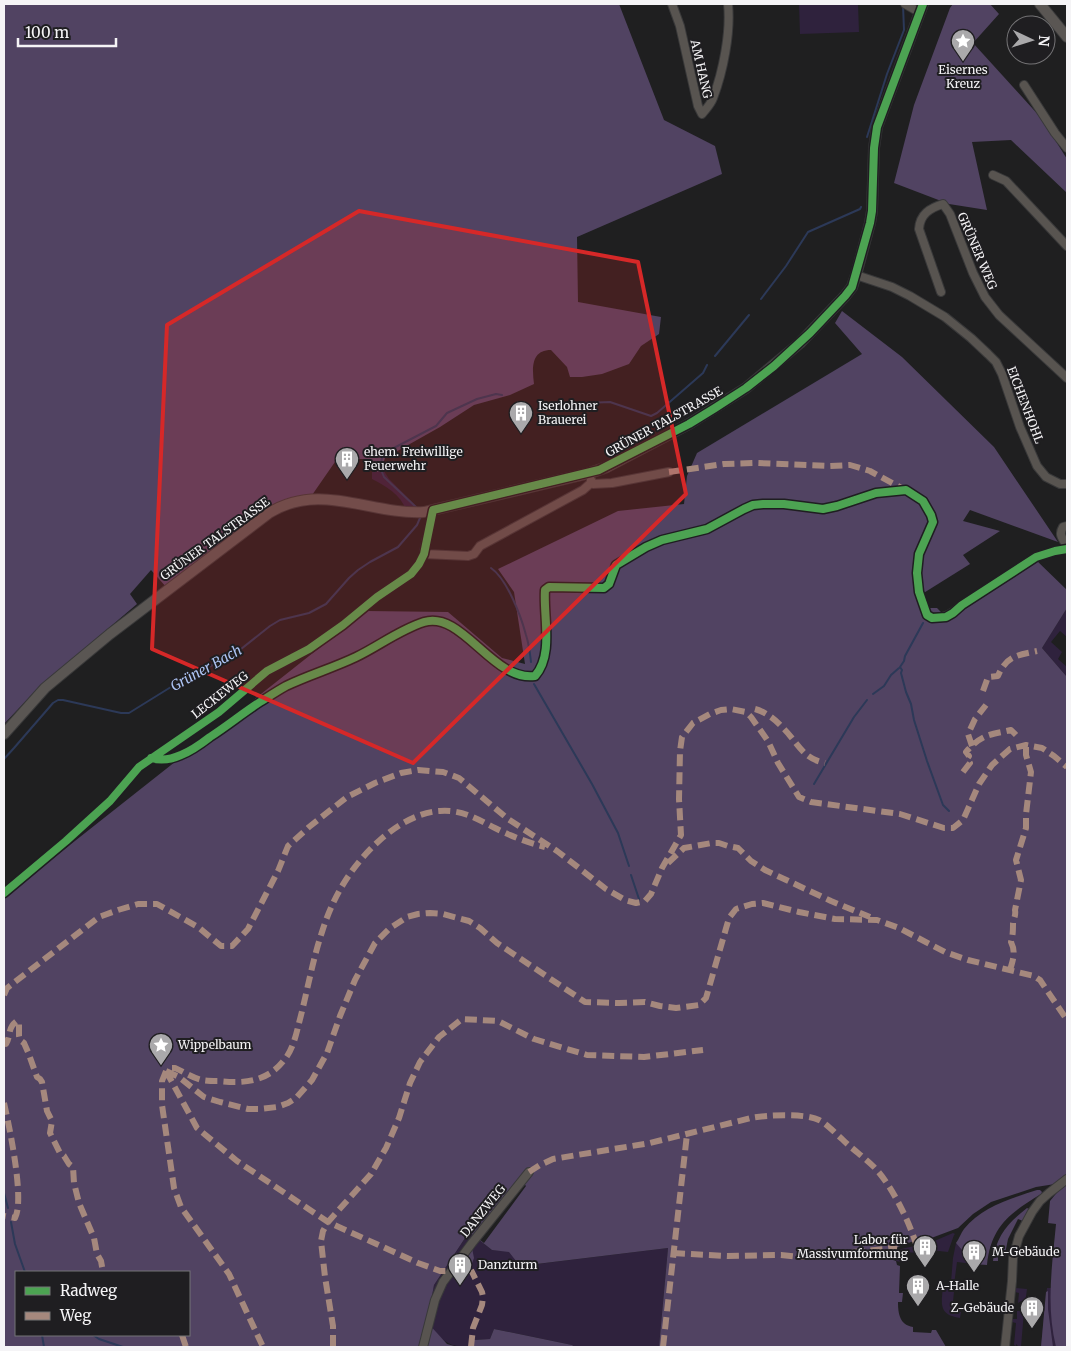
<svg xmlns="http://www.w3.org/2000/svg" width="1071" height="1351" font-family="Merriweather,serif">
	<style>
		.green { fill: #2f223d }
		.forest { fill: #514362; fill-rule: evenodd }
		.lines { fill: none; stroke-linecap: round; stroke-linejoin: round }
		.stream { stroke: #2c3958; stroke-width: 2 }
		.street-casing { stroke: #39393a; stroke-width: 10 }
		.secondary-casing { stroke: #39393a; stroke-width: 12 }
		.street { stroke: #585450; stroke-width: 8 }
		.secondary { stroke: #5a5653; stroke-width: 10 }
		.quiet { stroke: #a5887d; stroke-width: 6; stroke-dasharray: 12 6; stroke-linecap: butt }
		.cycleway-casing { stroke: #1f1e21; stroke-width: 11 }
		.cycleway { stroke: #4ca352; stroke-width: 8 }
		.marked { fill: #d62828; fill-opacity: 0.2; stroke: #d62828; stroke-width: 4; stroke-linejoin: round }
		.labels { text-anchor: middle; stroke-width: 4; stroke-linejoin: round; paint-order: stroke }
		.street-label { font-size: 12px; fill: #f5f4f6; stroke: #1f1e21 }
		.poi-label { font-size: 12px; fill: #f5f4f6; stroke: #1f1e21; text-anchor: start }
		.water-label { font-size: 14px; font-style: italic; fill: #adc4f4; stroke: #1f1e21 }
	</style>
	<rect width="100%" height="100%" fill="#1f1f20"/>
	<!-- green -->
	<path class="green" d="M799 4H858L859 32 800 34Z
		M384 471 389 479 421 511 406 510C401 495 386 486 372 479V472Z
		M1067 608V637L1060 631 1051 642 1062 652 1058 659 1067 667V677L1042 648Z
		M469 1232 492 1250 509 1251 521 1266 668 1248 659 1347H575L572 1345 494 1329 490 1339 474 1340 470 1347C444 1347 443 1339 426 1322L434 1285Z
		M953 1233 955 1234 954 1235 948 1252 921 1249V1253L903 1252 901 1262 896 1261 898 1252 901 1249 932 1242Z
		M956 1243 960 1246 974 1264 957 1262 954 1285H952L951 1282 953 1258Z
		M943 1287H946L954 1292 952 1311 961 1312 960 1318C939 1315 941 1305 943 1287Z
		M1015 1288 1027 1289 1025 1304 1021 1301 1018 1303 1019 1293 1015 1292Z
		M1047 1288H1051L1067 1347H1041Z
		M1017 1311H1024L1021 1347H1017L1018 1346 1016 1344V1346L1014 1345 1016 1323 1012 1322V1319H1017Z"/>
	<!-- forest -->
	<path class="forest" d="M4 4H619L664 120 715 146 722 174 577 237 578 302 661 317 659 334 641 346 629 364 602 374 582 377H570L567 367 551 350C531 350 532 368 534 384L510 395 474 405 440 427 385 458 383 464 384 471 377 472 375 462 363 459H337L310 498 291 501 167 588 151 570 130 594 137 604 38 688 4 724Z
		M953 4H990L999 14 973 43 1042 119 1067 159V193L1011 140 972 142 987 210 949 204 894 183 914 105 950 8Z
		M842 311 902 357 994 447 1058 542 970 510 963 521 1000 531 963 555 970 564 922 594 926 608H937L948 619 1036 560 1067 590V608L1042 648 1067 677V1174L1055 1184 1036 1187 991 1202 973 1214 958 1228 926 1240 911 1242 895 1248 893 1260 896 1261 897 1265 900 1266 899 1293H903L902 1302H898C898 1314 900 1325 913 1327V1332L931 1333 932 1330H936L946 1347H659L668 1248 520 1266 509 1252 492 1250 469 1232 434 1285 427 1322 447 1344 458 1347H4V897L366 611 448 612 502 658 525 664 514 592 498 569 618 511 684 504 687 476 697 453 862 354 835 323ZM520 1179 526 1186 484 1243 475 1236ZM16 1272H189V1335H16Z
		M1067 1184V1347H1056C1046 1306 1052 1266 1056 1224L1048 1223 1050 1201 1059 1190Z
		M1037 1190H1040L1042 1192 1041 1194C1010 1213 991 1226 987 1265L974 1264 956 1243C959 1239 961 1233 964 1229 981 1207 1012 1198 1037 1190Z
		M1027 1208 1029 1209 1023 1221 1018 1219 1008 1239 1005 1254 1006 1255 1005 1257H998V1261H993C996 1236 1008 1223 1027 1208Z
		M472 1248 474 1258 470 1269 456 1270Z
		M1048 1291V1309L1053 1347H1041L1046 1292Z
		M494 1329 572 1345 575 1347H470L474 1340 490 1339Z"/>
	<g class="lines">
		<!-- stream -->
		<path class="stream" d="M867 137 887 74 904 30 903 5
			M761 299 786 266 808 232 860 209 861 207
			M715 356 749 315
			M586 403 610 402 651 416 657 413 703 373 707 365
			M417 508 384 477 380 467 382 458 390 450 436 426 447 413 477 399 496 394 502 395
			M420 552 423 537
			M491 568C507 579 521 616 526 635 529 644 530 653 531 662
			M923 623 905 656 904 661 900 667 902 670 901 673 906 692 911 704 914 720 927 761 943 805 949 811
			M534 684 592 784 618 833 629 866
			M873 694 884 686 891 675 899 668
			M4 759 14 748 53 703 58 700H63L121 713H129L179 682 236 653 270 626 280 620 309 613 326 604 349 578 358 570 370 562 398 547 417 525 420 518 419 515
			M814 784 854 717 867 700
			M631 875 639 899
			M4 1193 8 1208
			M11 1222 15 1244 25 1272
			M42 1335 44 1347
			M93 1335 99 1339 123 1347"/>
		<!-- street casing -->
		<g class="street-casing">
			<path id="street" d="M672 4 680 26 698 106 702 114C706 109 711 104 713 98 723 72 731 32 728 4
				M905 4 919 12
				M1024 85 1055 133 1067 148
				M993 175 1006 181 1067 246
				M856 275 892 287 910 296 945 317 971 338 988 354 996 362 1002 374 1020 427 1037 466 1046 477 1060 484H1067
				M941 292 919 229C920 214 930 208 943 204L950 214 973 273 985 297 999 315 1067 378
				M591 480 593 484 612 483 669 472
				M1067 526 1063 527C1058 535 1063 539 1067 546
				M424 554 468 556 474 554 480 546 583 490 592 482
				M927 615C940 622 952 614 962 605L1036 557 1055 551 1067 549
				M4 893 66 841 110 801 139 767 219 712 267 671 309 649 343 625 377 597 411 574 419 564 424 554 433 510
				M423 1347 435 1300 443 1282 472 1243 529 1172
				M1005 1347 1012 1281 1013 1258 1019 1236 1032 1212 1040 1201 1049 1193 1067 1179"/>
		</g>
		<!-- secondary casing -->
		<g class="secondary-casing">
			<path id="secondary" d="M1040 4 1067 37
				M4 734 45 688 110 634 269 513C321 481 370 515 424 512L590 473 607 467 689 424 746 388 800 343 845 296 852 287 856 275 870 223 872 211 874 148 877 127 923 4"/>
		</g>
		<!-- street -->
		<use href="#street" class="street"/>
		<!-- secondary -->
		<use href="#secondary" class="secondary"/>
		<!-- quiet -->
		<path class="quiet" d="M669 472 724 464 756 463 830 466 850 465 870 471 905 490
			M983 691 988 677 998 676C1006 656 1018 655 1037 651
			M755 709C766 712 776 720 784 729 798 743 803 759 825 763
			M972 746 968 734 975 719 986 705
			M963 772 970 763 967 759 969 756 966 752C982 734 989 735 1011 730L1016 735
			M668 863 684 848 712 843H719L728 846 738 848 751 861 765 870 831 901 870 917
			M1010 970C1013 960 1016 952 1011 942 1013 935 1013 930 1013 923 1014 918 1016 915 1015 910L1021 880 1016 860 1026 828V814L1031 772 1026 755V745
			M4 995 7 988 99 917 118 910 138 904H157L198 927 221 946H232L248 929 278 871 288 846 309 827 347 797 375 783 401 773 418 770 443 772 459 778 508 819 557 851 606 889 625 900 636 903 645 901 651 894 662 868 681 835 679 799 680 751 682 737 693 723 710 714 721 710 731 709 746 712 751 717 768 741 778 763 799 797 811 802 900 814 944 828H953L963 820 979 784 992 765 1010 749 1026 745 1042 748 1054 756 1067 767
			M4 1041H6V1044C11 1036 7 1028 17 1021L19 1022V1036L20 1040 24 1043 28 1052 37 1077 40 1079 42 1082 47 1111 52 1121 50 1133 60 1153 64 1156 69 1164 73 1167 74 1183 79 1203 94 1238 97 1254 101 1261 103 1272
			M172 1068H175C184 1072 193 1078 202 1080 207 1081 213 1081 218 1081 244 1084 268 1082 285 1059 293 1049 296 1035 299 1023 307 993 312 962 322 932 333 896 352 865 380 840 396 826 418 812 440 811 468 809 485 825 510 835 521 840 534 844 545 847
			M166 1071 179 1077 204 1097 220 1102 248 1109H260L277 1107 288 1103 296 1098 312 1080 327 1053 340 1016 355 980 375 943 389 929 407 917 418 914 430 913 443 914 469 921 480 928 497 943 585 1002 619 1003 645 1002 660 1006 676 1008 699 1005 706 998 729 918 736 909 752 904 763 903 799 912 835 919 877 920 899 928 945 952 968 960 1034 976 1040 980 1067 1020
			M166 1071 197 1128 237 1161 328 1222 418 1263 440 1271H448L450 1272
			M166 1071 162 1081V1105L174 1188 181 1207 229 1274 263 1347
			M4 1103C9 1125 25 1200 15 1218L4 1216
			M529 1172 540 1165 553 1159 650 1143 751 1118C766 1115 805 1113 819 1120 827 1124 835 1133 842 1139 852 1149 864 1157 874 1167 891 1184 909 1221 916 1244
			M673 1253 727 1256 781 1255 799 1257 886 1249 891 1248 897 1249
			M182 1335 186 1347
			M333 1347V1326L325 1277 321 1241 323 1231 328 1222 371 1174 386 1148 399 1118 410 1083 420 1062 439 1037 462 1019 498 1021 534 1039 587 1055 644 1057 703 1050
			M471 1347 473 1328 482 1305 483 1297 482 1292 471 1270
			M663 1347 687 1134"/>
		<!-- cycleway casing -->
		<g class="cycleway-casing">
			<path id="cycleway" d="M151 758C161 761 172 759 181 755 191 751 201 744 210 737 227 726 243 713 260 702 268 697 277 691 286 686 309 675 333 668 356 657 379 646 399 630 424 622 462 610 493 682 535 676 554 655 543 616 545 590L549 587 604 588 609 584 616 565 646 547 662 540 707 529 744 509 753 505 763 504H784L823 509 837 506 876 493 906 490 923 501 931 515 933 522 919 554 917 573 919 592 927 615 932 618 946 617 953 613 962 605 1036 557 1055 551 1067 549
				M4 893 66 841 110 801 139 767 219 712 267 671 309 649 343 625 377 597 411 574 419 564 424 554 433 510 599 470 689 424 715 408 746 388 774 366 810 333 845 296 852 287 870 223 872 211 874 148 877 127 923 4"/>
		</g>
		<!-- cycleway -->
		<use href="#cycleway" class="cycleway"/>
	</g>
	<!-- marked area -->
	<path class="marked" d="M359 211 638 262 686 494 413 763 152 649 167 325Z"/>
	<!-- icons -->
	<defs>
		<g id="sight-pin" transform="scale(1.25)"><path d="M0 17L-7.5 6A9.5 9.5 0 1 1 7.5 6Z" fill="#aaa9ab" stroke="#1f1e21"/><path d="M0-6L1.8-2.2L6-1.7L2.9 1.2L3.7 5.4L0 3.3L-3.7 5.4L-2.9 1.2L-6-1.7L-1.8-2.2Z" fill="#fff"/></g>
		<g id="building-pin" transform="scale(1.25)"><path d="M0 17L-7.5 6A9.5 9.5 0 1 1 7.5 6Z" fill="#aaa9ab" stroke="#1f1e21"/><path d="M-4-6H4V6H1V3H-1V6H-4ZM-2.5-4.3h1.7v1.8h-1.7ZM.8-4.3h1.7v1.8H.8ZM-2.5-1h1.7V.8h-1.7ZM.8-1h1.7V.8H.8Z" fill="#fff"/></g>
	</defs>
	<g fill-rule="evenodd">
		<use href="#sight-pin" x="963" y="41"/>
		<use href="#building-pin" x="521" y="413"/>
		<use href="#building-pin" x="347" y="459"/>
		<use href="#sight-pin" x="161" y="1045"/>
		<use href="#building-pin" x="925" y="1247"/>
		<use href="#building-pin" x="974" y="1252"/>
		<use href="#building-pin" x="460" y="1265"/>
		<use href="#building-pin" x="918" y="1286"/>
		<use href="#building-pin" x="1032" y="1308"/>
	</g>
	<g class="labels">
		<!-- street labels -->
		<g class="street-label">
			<text transform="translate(701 69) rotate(77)" y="4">AM HANG</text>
			<text transform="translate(977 251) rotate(67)" y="4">GRÜNER WEG</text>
			<text transform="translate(1025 405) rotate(69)" y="4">EICHENHOHL</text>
			<text transform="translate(664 422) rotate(-29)" y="4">GRÜNER TALSTRASSE</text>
			<text transform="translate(215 539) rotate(-36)" y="4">GRÜNER TALSTRASSE</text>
			<text transform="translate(220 695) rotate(-38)" y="4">LECKEWEG</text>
			<text transform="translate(483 1211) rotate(-51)" y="4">DANZWEG</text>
		</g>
		<!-- poi labels -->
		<g class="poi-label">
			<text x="963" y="74" text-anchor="middle">Eisernes<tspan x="963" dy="14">Kreuz</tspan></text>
			<text x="538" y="410">Iserlohner<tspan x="538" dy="14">Brauerei</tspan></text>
			<text x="364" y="456">ehem. Freiwillige<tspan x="364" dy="14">Feuerwehr</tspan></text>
			<text x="178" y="1049">Wippelbaum</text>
			<text x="908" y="1244" text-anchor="end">Labor für<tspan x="908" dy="14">Massivumformung</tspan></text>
			<text x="992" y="1256">M-Gebäude</text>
			<text x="478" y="1269">Danzturm</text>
			<text x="936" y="1290">A-Halle</text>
			<text x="1014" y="1312" text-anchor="end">Z-Gebäude</text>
		</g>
		<!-- water labels -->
		<g class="water-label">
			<text transform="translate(206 668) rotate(-29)" y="5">Grüner Bach</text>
		</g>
	</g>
	<!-- border -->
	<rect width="1071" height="1351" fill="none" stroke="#f5f4f6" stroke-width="10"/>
	<!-- legend -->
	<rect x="15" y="1271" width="175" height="65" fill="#1f1e21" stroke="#757476"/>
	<rect x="25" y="1287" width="25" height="8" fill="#4ca352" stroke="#757476"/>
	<text x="60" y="1296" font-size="15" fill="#f5f4f6">Radweg</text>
	<rect x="25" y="1312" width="25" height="8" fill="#a5887d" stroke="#757476"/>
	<text x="60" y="1321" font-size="15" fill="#f5f4f6">Weg</text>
	<!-- north arrow -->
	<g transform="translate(1031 40) rotate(94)"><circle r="24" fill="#1f1e21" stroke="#757476"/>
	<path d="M0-4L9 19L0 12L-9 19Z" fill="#aaa9ab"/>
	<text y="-8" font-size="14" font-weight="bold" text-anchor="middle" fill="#f5f4f6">N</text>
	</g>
	<!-- scale -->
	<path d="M18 38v8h98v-8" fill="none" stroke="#f5f4f6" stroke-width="2.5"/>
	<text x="25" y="38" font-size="15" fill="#f5f4f6" stroke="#1f1e21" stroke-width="4" paint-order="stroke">100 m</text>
</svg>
